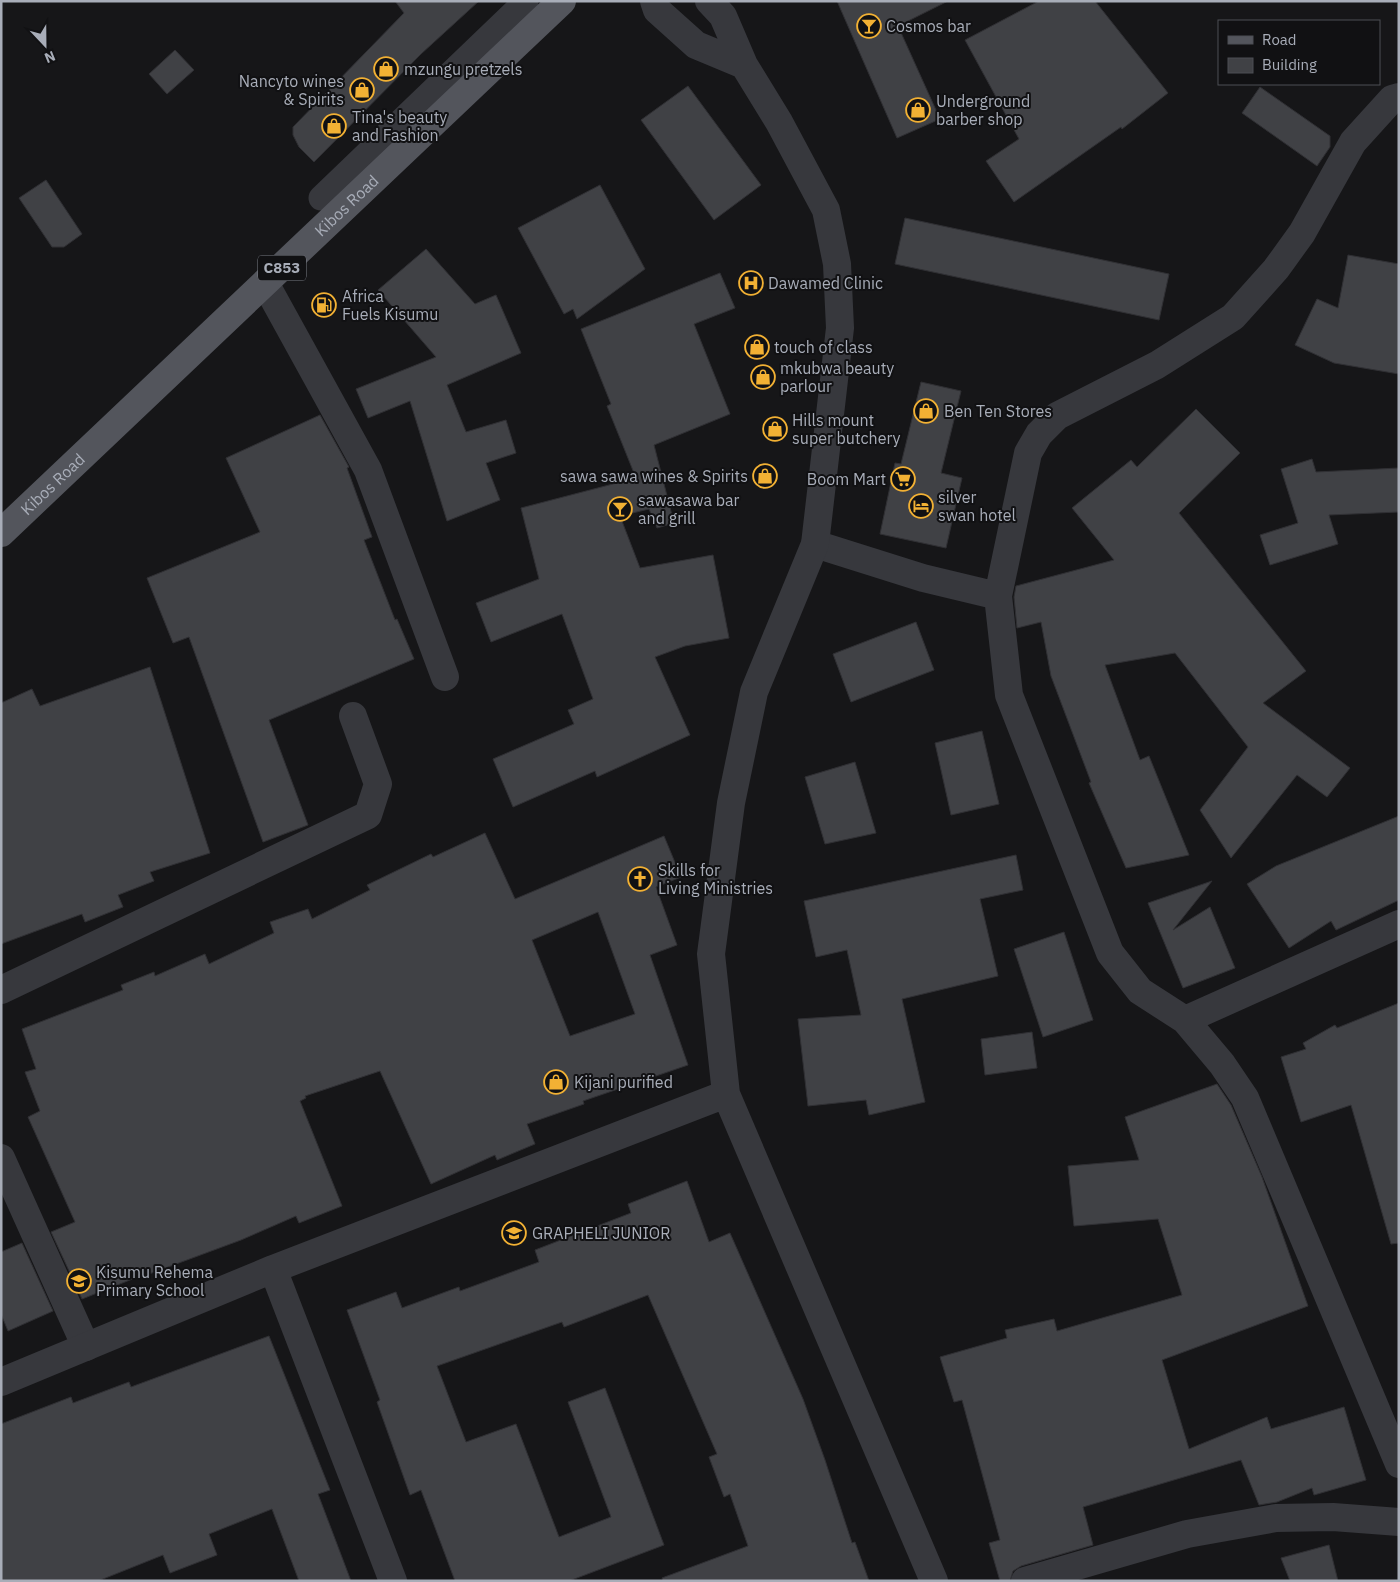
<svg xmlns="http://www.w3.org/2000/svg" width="1400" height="1582" font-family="'IBM Plex Sans',sans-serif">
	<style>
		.building { fill: #404145; stroke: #303034; fill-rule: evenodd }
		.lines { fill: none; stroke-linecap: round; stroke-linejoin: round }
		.pedestrian { stroke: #37383d; stroke-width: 25 }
		.minor { stroke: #37383d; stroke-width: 28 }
		.tertiary { stroke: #37383d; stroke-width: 28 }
		.primary { stroke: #53555c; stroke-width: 28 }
		.labels { text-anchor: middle; stroke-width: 4; stroke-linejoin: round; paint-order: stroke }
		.shield { fill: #111113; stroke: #7b7e86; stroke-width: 1 }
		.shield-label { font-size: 15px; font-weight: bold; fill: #a8adb8 }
		.poi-label { font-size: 16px; fill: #a8adb8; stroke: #111113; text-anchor: start }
		.street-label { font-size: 16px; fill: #a8adb8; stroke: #111113 }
	</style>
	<rect width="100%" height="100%" fill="#161618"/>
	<!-- building -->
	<path class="building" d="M395 1H479L421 54 314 162 299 147 293 135V127L404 13Z
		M837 1H948L898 26 940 119 897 138Z
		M1039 1H1095L1168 93 1122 129 1121 127 1014 202 986 161 1019 139 965 40Z
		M175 50 194 70 167 94 149 74Z
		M688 86 761 185 714 220 641 120Z
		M1260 87 1330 136V147L1317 166 1242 113Z
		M46 180 82 234 64 247H52L19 198Z
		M600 185 645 269 577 319 573 309 564 314 518 228Z
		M905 218 1169 274 1159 320 895 264Z
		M426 249 475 304 496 295 521 353 447 385 466 432 506 420 516 453 486 463 500 500 447 521 410 401 368 418 356 389 436 357 378 290Z
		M1348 255 1399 264V374L1334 363 1295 345 1317 299 1338 308Z
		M720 273 735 308 694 324 730 414 654 445 674 523 657 528 649 509 620 516 640 568 713 555 729 638 685 646 655 657 690 735 597 777 595 771 513 807 493 759 574 724 568 710 593 699 562 614 491 642 476 603 539 579 521 508 636 478 607 406 611 404 581 329Z
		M921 382 961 391 941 473 962 478 946 548 880 534 895 463 901 464Z
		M1196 409 1240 453 1179 513 1306 671 1263 703 1350 768 1327 797 1297 775 1231 858 1200 810 1248 747 1175 653 1105 665 1140 760 1149 756 1189 855 1126 868 1089 783 1091 782 1051 676 1041 622 1017 628 1014 597 1016 586 1114 560 1072 508 1131 460 1137 467Z
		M320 415 349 467 347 468 372 537 364 540 395 620 397 619 414 659 269 720 308 825 263 842 189 637 173 643 147 578 260 532 226 458Z
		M1312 459 1316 472 1399 468V512L1329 515 1338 544 1270 565 1260 535 1298 523 1281 469Z
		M916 622 934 670 851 702 833 654Z
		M150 667 210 853 150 872 154 881 118 895 123 907 85 922 82 914 1 944V703L32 689 40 706Z
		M982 731 999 804 951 815 935 743Z
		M855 762 876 833 825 844 805 777Z
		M1399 816V900L1336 930 1331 921 1289 948 1247 884 1276 866Z
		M485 833 515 899 664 836 681 877 656 887 677 945 650 955 688 1065 583 1101 584 1104 527 1124 535 1144 497 1160 495 1155 431 1184 380 1071 305 1096 306 1098 300 1101 342 1206 299 1223 296 1216 241 1240 141 1277 140 1276 82 1299 51 1232 75 1222 28 1117 40 1111 25 1072 36 1069 22 1029 123 990 121 985 154 972 155 976 205 954 209 964 274 933 270 922 308 909 312 919 370 890 367 885 431 854 433 857ZM598 912 635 1014 570 1036 532 940Z
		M1016 855 1023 890 980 899 998 976 902 999 925 1102 869 1115 866 1100 808 1106 798 1019 861 1015 847 950 816 957 804 901Z
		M1212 881 1173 930 1210 907 1235 968 1183 988 1148 903Z
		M1064 932 1093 1020 1043 1037 1014 949Z
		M1399 1003V1243L1391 1244 1351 1105 1301 1122 1281 1057 1306 1049 1303 1043 1335 1025 1337 1028Z
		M1032 1032 1037 1068 985 1075 981 1039Z
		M1217 1084 1231 1105 1262 1177 1308 1306 1162 1360 1189 1449 1267 1417 1271 1429 1344 1407 1366 1480 1314 1495 1312 1488 1277 1502 1259 1505 1241 1460 1083 1507 1093 1545 1021 1566 1013 1571 1010 1581H1000L989 1543 1000 1540 962 1400 954 1402 940 1357 1007 1338 1005 1330 1054 1319 1057 1331 1182 1295 1158 1219 1074 1226 1068 1166 1139 1160 1125 1117Z
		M687 1181 709 1242 730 1233 803 1399 825 1460 852 1543 855 1542 869 1581H663L662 1578 748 1546 730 1494 724 1497 709 1457 717 1454 648 1295 564 1327 562 1322 437 1366 466 1442 516 1424 559 1537 611 1517 568 1402 605 1388 664 1545 569 1581H455L421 1490 410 1495 377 1402 380 1400 347 1310 396 1292 402 1308 459 1287 460 1291 539 1262 535 1250 631 1213 628 1204Z
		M22 1243 53 1311 8 1331 1 1314V1252Z
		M269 1336 330 1490 318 1494 351 1581H299L272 1509 209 1534 217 1555 170 1573 163 1555 98 1581H1V1424L71 1397 73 1403 129 1382 131 1387Z
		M1329 1545 1338 1581H1290L1281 1558Z"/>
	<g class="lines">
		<!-- pedestrian -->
		<path class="pedestrian" d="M321 198 526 1"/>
		<!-- minor -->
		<path class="minor" d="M265 283 368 470 445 677
			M815 544 923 578 998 596 1009 695 1110 953 1140 991 1185 1020 1222 1064 1245 1098 1399 1464
			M998 596 1028 453 1039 434 1057 416 1157 365 1233 317 1276 269 1302 233 1353 142 1392 99 1399 97
			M1 990 368 815 378 784 353 716
			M1185 1020 1399 924
			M1 1158 86 1347
			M1025 1581 1187 1534 1276 1518 1333 1517 1399 1522"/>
		<!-- tertiary -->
		<path class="tertiary" d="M654 1 657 10 696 45 744 65
			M709 1 723 16 744 65 779 122 826 210 837 264 840 328 815 544 754 692 731 803 711 954 726 1094 934 1581
			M273 1269 393 1581
			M1 1382 273 1269 726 1094"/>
		<!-- primary -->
		<path class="primary" id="s1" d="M1 533 562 1"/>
	</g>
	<!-- icons -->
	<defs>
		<g id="bar-ring" transform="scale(1.25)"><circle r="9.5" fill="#111113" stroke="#f2b134" stroke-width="1.5"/><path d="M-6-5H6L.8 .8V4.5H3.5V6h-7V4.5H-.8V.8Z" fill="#f2b134"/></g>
		<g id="shop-ring" transform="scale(1.25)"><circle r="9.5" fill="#111113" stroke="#f2b134" stroke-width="1.5"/><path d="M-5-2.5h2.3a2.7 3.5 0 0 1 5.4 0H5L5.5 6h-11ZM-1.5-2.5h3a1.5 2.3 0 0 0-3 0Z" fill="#f2b134"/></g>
		<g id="hospital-ring" transform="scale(1.25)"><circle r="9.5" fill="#111113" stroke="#f2b134" stroke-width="1.5"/><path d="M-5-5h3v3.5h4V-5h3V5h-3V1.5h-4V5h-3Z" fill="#f2b134"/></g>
		<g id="fuel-ring" transform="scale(1.25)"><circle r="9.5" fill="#111113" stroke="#f2b134" stroke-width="1.5"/><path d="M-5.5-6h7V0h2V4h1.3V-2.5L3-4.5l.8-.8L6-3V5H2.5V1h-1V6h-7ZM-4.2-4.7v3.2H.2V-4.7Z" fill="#f2b134"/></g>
		<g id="supermarket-ring" transform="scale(1.25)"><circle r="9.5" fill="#111113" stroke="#f2b134" stroke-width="1.5"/><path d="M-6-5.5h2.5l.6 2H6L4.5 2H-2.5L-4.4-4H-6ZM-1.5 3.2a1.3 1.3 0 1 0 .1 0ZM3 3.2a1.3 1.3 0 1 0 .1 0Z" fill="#f2b134"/></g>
		<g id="hotel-ring" transform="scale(1.25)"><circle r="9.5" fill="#111113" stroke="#f2b134" stroke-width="1.5"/><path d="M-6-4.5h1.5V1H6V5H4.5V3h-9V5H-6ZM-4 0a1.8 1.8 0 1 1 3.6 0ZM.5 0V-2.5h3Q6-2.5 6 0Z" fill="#f2b134"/></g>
		<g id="church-ring" transform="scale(1.25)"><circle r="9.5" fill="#111113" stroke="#f2b134" stroke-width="1.5"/><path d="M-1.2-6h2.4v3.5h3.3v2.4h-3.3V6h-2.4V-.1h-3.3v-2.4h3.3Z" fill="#f2b134"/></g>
		<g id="school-ring" transform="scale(1.25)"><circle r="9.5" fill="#111113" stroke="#f2b134" stroke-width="1.5"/><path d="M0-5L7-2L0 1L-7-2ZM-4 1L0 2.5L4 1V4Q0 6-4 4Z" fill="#f2b134"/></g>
	</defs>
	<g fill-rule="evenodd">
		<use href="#bar-ring" x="869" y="26"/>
		<use href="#shop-ring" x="386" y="69"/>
		<use href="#shop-ring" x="362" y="90"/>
		<use href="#shop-ring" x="918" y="110"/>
		<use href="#shop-ring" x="334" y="126"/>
		<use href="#hospital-ring" x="751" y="283"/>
		<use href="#fuel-ring" x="324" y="305"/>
		<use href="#shop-ring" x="757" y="347"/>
		<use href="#shop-ring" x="763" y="377"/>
		<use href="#shop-ring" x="926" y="411"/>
		<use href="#shop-ring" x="775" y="429"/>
		<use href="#shop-ring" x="765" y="476"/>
		<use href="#supermarket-ring" x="903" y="479"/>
		<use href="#hotel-ring" x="921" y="506"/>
		<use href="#bar-ring" x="620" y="509"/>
		<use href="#church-ring" x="640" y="879"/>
		<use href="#shop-ring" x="556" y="1082"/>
		<use href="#school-ring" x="514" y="1233"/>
		<use href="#school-ring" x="79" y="1281"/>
	</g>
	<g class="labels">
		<!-- shield labels -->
		<rect class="shield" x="258" y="255.5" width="48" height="25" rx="4"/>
		<g class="shield-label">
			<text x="282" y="273">C853</text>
		</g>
		<!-- poi labels -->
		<g class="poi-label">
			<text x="886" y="32">Cosmos bar</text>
			<text x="404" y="75">mzungu pretzels</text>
			<text x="344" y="87" text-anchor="end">Nancyto wines<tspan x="344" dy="18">&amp; Spirits</tspan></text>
			<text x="936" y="107">Underground<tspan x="936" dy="18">barber shop</tspan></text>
			<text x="352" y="123">Tina's beauty<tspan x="352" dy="18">and Fashion</tspan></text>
			<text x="768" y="289">Dawamed Clinic</text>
			<text x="342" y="302">Africa<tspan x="342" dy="18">Fuels Kisumu</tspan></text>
			<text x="774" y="353">touch of class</text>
			<text x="780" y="374">mkubwa beauty<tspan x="780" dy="18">parlour</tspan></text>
			<text x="944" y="417">Ben Ten Stores</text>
			<text x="792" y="426">Hills mount<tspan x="792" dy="18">super butchery</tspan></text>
			<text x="748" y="482" text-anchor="end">sawa sawa wines &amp; Spirits</text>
			<text x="886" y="485" text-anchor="end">Boom Mart</text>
			<text x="938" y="503">silver<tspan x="938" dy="18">swan hotel</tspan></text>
			<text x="638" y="506">sawasawa bar<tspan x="638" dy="18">and grill</tspan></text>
			<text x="658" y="876">Skills for<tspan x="658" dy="18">Living Ministries</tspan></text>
			<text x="574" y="1088">Kijani purified</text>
			<text x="532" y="1239">GRAPHELI JUNIOR</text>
			<text x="96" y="1278">Kisumu Rehema<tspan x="96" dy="18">Primary School</tspan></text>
		</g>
		<!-- street labels -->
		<g class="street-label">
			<text dy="6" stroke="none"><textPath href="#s1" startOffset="476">Kibos Road</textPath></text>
			<text dy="6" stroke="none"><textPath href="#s1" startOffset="71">Kibos Road</textPath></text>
		</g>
	</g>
	<!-- border -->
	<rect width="1400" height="1582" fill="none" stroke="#a8adb8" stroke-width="5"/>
	<!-- legend -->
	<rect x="1218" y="20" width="162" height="65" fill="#111113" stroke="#4d4f55"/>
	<rect x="1228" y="36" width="25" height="8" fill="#53555c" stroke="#4d4f55"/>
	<text x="1262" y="45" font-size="15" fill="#a8adb8">Road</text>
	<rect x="1228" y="58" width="25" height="15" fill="#404145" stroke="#4d4f55"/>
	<text x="1262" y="70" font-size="15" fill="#a8adb8">Building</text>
	<!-- north arrow -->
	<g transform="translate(45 45) rotate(158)" stroke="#111113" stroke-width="4" paint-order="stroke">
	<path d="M0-4L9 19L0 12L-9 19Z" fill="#a8adb8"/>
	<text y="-8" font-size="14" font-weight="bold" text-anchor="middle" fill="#a8adb8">N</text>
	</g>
</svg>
